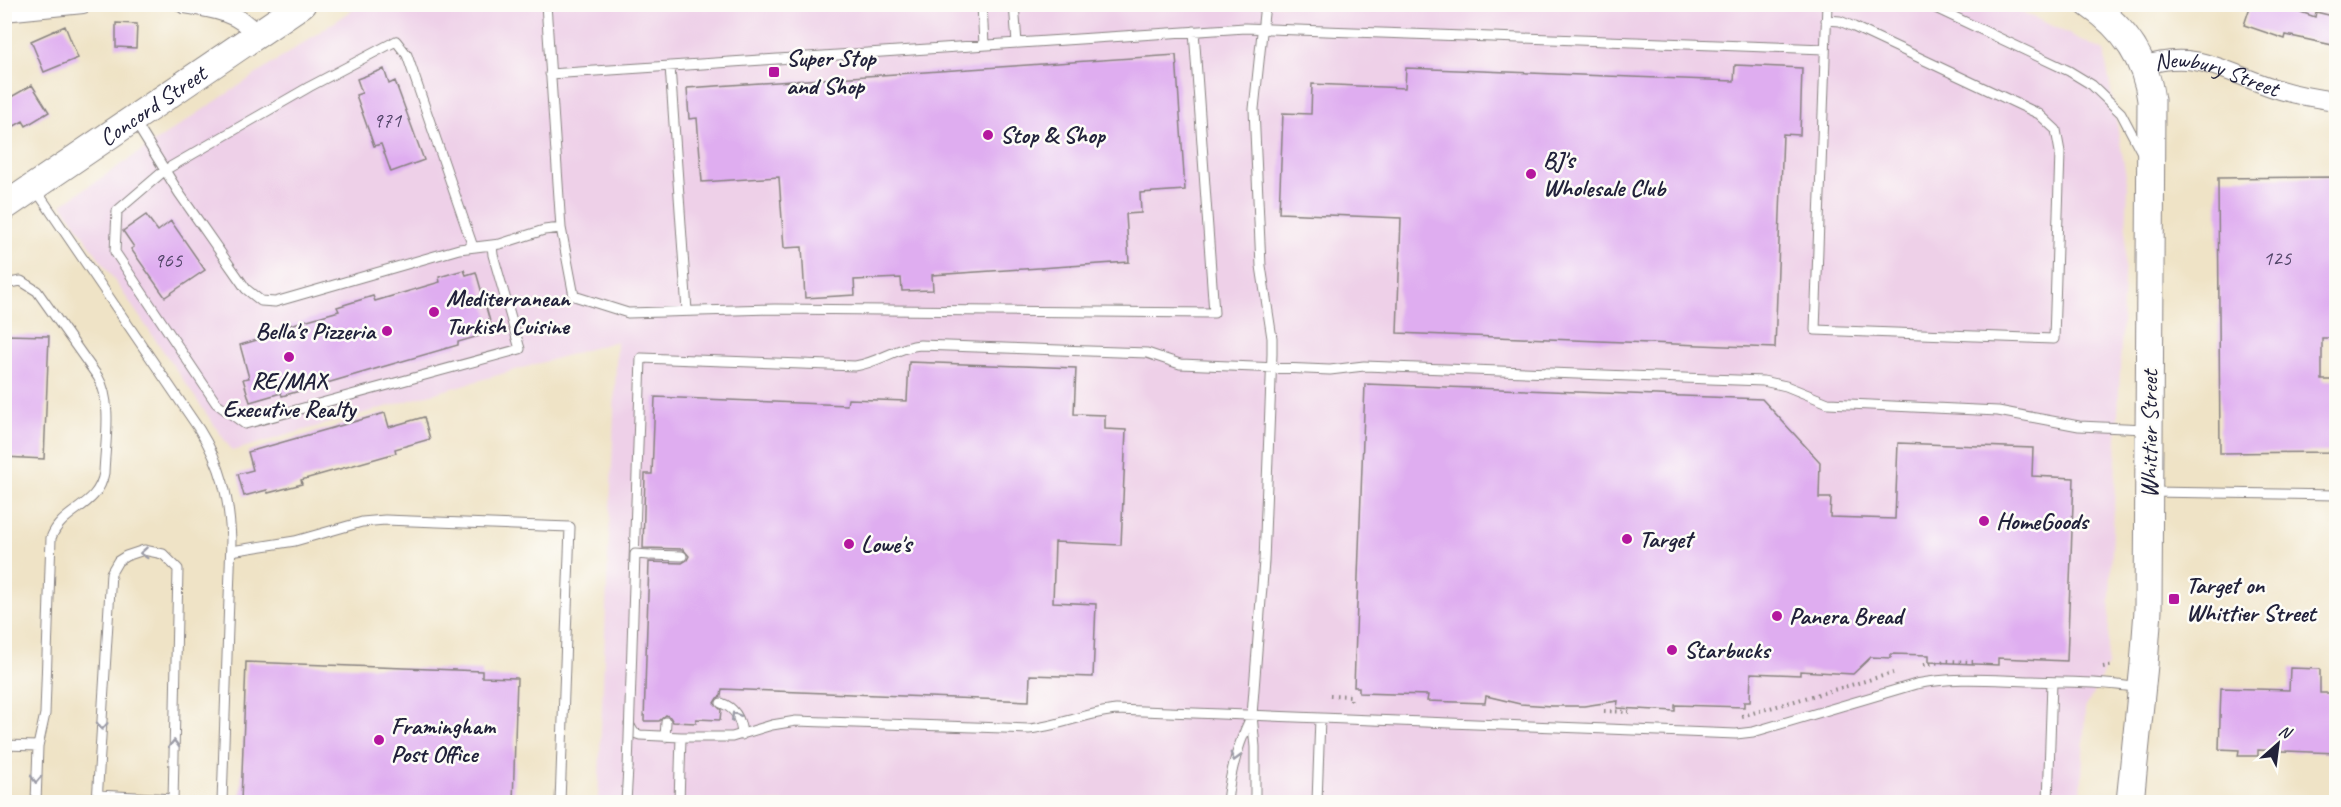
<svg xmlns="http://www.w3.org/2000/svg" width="2341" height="807" font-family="Caveat,sans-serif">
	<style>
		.built { fill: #eed0e8 }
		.building { fill: #dfadf0 }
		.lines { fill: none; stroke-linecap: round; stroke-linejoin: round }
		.lane-casing { stroke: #888280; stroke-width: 11 }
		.street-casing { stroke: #888280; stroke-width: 20 }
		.secondary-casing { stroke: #888280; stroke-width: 29 }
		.path { stroke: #888280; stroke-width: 4; stroke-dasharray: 1.5 4.5; stroke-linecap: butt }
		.lane { stroke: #fff; stroke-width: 9 }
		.street { stroke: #fff; stroke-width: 18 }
		.secondary { stroke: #fff; stroke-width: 27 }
		.lane-bridge-casing { stroke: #888280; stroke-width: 11; stroke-linecap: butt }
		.lane-bridge { stroke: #fff; stroke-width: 9 }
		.oneway { stroke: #9c9ca7 }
		.poi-dot { fill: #b5179e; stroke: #fdfcf7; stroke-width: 2 }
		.labels { text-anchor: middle; stroke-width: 5; stroke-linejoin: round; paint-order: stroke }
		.number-label { font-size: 21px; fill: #514568 }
		.poi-label { font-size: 24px; font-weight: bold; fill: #22223b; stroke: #fdfcf7; text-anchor: start }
		.street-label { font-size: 24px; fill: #22223b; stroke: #fdfcf7 }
	</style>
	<rect width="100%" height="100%" fill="#fdfcf7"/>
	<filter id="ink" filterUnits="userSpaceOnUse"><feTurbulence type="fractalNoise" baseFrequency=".0167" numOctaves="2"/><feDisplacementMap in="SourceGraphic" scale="12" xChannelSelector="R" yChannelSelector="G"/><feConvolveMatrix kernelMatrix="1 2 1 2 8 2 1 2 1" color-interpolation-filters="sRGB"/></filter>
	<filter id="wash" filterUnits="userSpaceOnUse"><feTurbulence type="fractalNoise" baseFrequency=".008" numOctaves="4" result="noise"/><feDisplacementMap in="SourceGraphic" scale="24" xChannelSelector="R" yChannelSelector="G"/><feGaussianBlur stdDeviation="1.35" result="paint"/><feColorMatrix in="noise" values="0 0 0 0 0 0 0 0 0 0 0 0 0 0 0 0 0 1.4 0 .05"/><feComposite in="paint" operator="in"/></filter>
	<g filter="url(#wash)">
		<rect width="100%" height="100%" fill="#efe3c6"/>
		<!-- built -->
		<path class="built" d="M360 5H2008L2104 51 2128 187 2107 666 2085 709 2081 802H598L617 341 232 451 62 204Z"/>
		<g id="blocks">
			<!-- building -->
			<path class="building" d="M2251 4H2278L2315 17 2316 12 2337 17V46L2286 35 2285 39 2244 25Z
				M116 23 137 24 136 48 116 47Z
				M65 26 78 58 44 72 31 41Z
				M1176 55 1185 190 1140 193 1141 213 1126 214 1129 262 932 275 933 290 902 291 901 278 854 280 855 295 805 298 802 247 784 248 779 177 702 182 697 118 689 119 687 88Z
				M1735 65 1802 68 1800 135 1783 134 1775 348 1397 333 1401 218 1279 213 1283 113 1311 114 1312 84 1405 88 1406 68 1734 81Z
				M384 69 389 84 395 81 424 160 391 172 381 144 374 146 356 95 362 93 357 79Z
				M32 85 49 112 26 126 23 121 4 132V101Z
				M2337 177V338H2322V380H2337V452L2220 453 2218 178Z
				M146 215 158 231 171 221 205 270 165 297 131 249 134 247 123 231Z
				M464 270 466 275 476 272 493 332 458 342V345L282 396 281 393 250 402 243 379 249 378 240 345 277 334 276 329 339 311 337 307 373 296 375 301 440 282 439 277Z
				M4 335 49 336 44 459 4 457Z
				M909 362 1076 368 1074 414 1105 415V429L1126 430 1121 545 1055 542 1053 602 1096 604 1093 677 1030 675 1029 701 722 689 721 696 717 698 714 703 721 710 720 720 696 719V723L673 722 670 717 666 715 659 721H644L649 562 682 563 687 560 689 556 683 549 643 548 645 474H652L655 397 847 405 848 399 907 401Z
				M1365 384 1762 399 1820 462 1819 498H1831L1830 517 1895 519 1898 443 2033 448 2032 476 2074 478 2067 661 1998 658V665L1929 662V655L1891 654V658L1871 657 1853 674 1800 671V675L1751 673 1750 702H1744V707L1675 705V711L1617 708 1618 701 1584 706H1552L1520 704 1486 696 1485 703 1427 701 1428 695 1359 693V687H1354Z
				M385 413 389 427 424 417 430 439 395 449 396 453 301 480 302 484 268 493 267 490 244 496 238 474 253 470 248 452Z
				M246 662 482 671V677L517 678 513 802H241Z
				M2290 668 2320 669V693H2337V753L2258 750V756H2238L2239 750 2219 749 2221 688 2289 690Z"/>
		</g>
	</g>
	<g filter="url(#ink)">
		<use href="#blocks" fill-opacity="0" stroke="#888280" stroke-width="1.5"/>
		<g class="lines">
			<!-- lane casing -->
			<g class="lane-casing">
				<path id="lane" d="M546 4 561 228 574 296 628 313 775 309 1214 313 1194 31
					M982 4 984 45
					M1014 4 1017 43
					M1927 4 2069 71 2092 85 2121 113 2141 151
					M1826 20 1840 21 1854 27 2039 114 2056 130 2060 152 2054 339 1815 330 1827 4
					M670 66 687 311
					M550 74 1245 28 1825 49
					M134 120 179 193 246 289 261 301 275 302 459 249 500 244 544 230 561 228
					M36 190 199 429C222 466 229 497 231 540L222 802
					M473 247 407 55 396 41 309 87 165 170 117 211 115 252 216 403 245 424 520 349 493 255 492 245
					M4 284 21 281 37 291 98 377C113 402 105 444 104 473 98 508 62 508 51 538L45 714 38 746
					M2151 492 2336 495
					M231 551 295 541 362 522 385 520 570 527 560 802
					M649 555 682 556
					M634 561 641 358 855 366C878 363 897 347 920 345L1147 353 1180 364 1330 370 1364 366 1763 381 1786 386 1828 403 1998 411 2079 426 2146 429
					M721 703C736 708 741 720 742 735
					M629 724 634 733 640 735 681 737 679 802
					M665 737 666 722
					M681 737H732L772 725 796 721 1029 729C1059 726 1086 713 1116 710L1736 734 1753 732 1916 684C1955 676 1993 680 2032 681 2068 682 2104 682 2139 688
					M4 745 38 746 36 802
					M98 795 173 799
					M97 802 111 573 118 561 126 556 144 550 163 554 178 569 173 802
					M626 802 628 768
					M1227 802C1230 771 1238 744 1252 715
					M1255 802V747L1252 715 1264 561 1272 354V338L1261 266 1254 109 1265 4
					M1317 802 1320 718
					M2048 802 2052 682"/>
			</g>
			<!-- street casing -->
			<g class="street-casing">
				<g id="street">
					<path d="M184 4C211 8 240 12 256 35"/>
					<path d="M4 12 83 4"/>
					<path id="s1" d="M2143 66C2193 49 2222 70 2268 86 2290 94 2313 98 2336 101"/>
				</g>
			</g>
			<!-- secondary casing -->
			<g class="secondary-casing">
				<g id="secondary">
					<path d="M2089 4C2123 27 2146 59 2151 100L2148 610 2144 665 2130 802"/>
					<path id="s2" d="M4 207 302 4"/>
				</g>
			</g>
			<!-- path -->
			<path class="path" d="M1924 665 1946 661 1973 662
				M2103 667 2114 665
				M1330 695 1351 696V702H1354
				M1604 711 1629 712
				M1742 716 1893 673"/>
			<!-- lane -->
			<use href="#lane" class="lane"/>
			<!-- street -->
			<use href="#street" class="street"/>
			<!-- secondary -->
			<use href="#secondary" class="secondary"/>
			<!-- lane-bridge casing -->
			<g class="lane-bridge-casing">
				<path id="lane-bridge" d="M628 768 635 554 649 555"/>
			</g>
			<!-- lane-bridge -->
			<use href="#lane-bridge" class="lane-bridge"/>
		</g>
		<!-- one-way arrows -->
		<defs><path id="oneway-chevron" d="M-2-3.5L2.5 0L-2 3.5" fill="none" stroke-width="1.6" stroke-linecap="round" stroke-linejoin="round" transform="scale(1.5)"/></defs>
		<g class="oneway">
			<use href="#oneway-chevron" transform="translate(144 553) rotate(176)"/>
			<use href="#oneway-chevron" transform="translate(735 716) rotate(-121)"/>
			<use href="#oneway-chevron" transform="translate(102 726) rotate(93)"/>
			<use href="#oneway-chevron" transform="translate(174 744) rotate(-89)"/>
			<use href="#oneway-chevron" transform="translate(1235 757) rotate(105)"/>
			<use href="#oneway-chevron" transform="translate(36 779) rotate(92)"/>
		</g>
	</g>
	<!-- markers -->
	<g class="poi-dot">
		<rect x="768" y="66" width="12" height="12" rx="3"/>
		<circle cx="988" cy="135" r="6"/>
		<circle cx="1531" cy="174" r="6"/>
		<circle cx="434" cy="312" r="6"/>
		<circle cx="387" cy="331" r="6"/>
		<circle cx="289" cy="357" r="6"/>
		<circle cx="1984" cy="521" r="6"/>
		<circle cx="1627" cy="539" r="6"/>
		<circle cx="849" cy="544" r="6"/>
		<rect x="2168" y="593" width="12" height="12" rx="3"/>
		<circle cx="1777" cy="616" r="6"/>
		<circle cx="1672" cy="650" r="6"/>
		<circle cx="379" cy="740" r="6"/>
	</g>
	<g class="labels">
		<!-- number labels -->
		<g class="number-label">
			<text x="387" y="127">971</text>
			<text x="2277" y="265">125</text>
			<text x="168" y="267">965</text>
		</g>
		<!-- poi labels -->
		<g class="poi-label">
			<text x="786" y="66">Super Stop<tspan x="786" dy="28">and Shop</tspan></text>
			<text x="1000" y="143">Stop &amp; Shop</text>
			<text x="1543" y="168">BJ's<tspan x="1543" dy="28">Wholesale Club</tspan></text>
			<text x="446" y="306">Mediterranean<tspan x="446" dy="28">Turkish Cuisine</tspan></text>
			<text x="375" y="339" text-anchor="end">Bella's Pizzeria</text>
			<text x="289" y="389" text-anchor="middle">RE/MAX<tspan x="289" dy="28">Executive Realty</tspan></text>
			<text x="1996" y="529">HomeGoods</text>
			<text x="1639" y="547">Target</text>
			<text x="861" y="552">Lowe's</text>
			<text x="2186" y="593">Target on<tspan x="2186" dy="28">Whittier Street</tspan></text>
			<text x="1789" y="624">Panera Bread</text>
			<text x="1684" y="658">Starbucks</text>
			<text x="391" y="734">Framingham<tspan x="391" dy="28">Post Office</tspan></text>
		</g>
		<!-- street labels -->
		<g class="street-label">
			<text dy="8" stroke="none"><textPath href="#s1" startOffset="76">Newbury Street</textPath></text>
			<text dy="8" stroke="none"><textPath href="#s2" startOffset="180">Concord Street</textPath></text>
			<text transform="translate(2149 434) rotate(-90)" y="8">Whittier Street</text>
		</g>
	</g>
	<!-- margin -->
	<rect width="2341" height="807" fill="none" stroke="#fdfcf7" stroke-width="24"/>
	<!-- north arrow -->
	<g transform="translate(2278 744) rotate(28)" stroke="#fdfcf7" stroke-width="4.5" paint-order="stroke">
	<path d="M0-4.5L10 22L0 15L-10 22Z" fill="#22223b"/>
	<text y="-9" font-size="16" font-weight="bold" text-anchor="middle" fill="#22223b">N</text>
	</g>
</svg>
